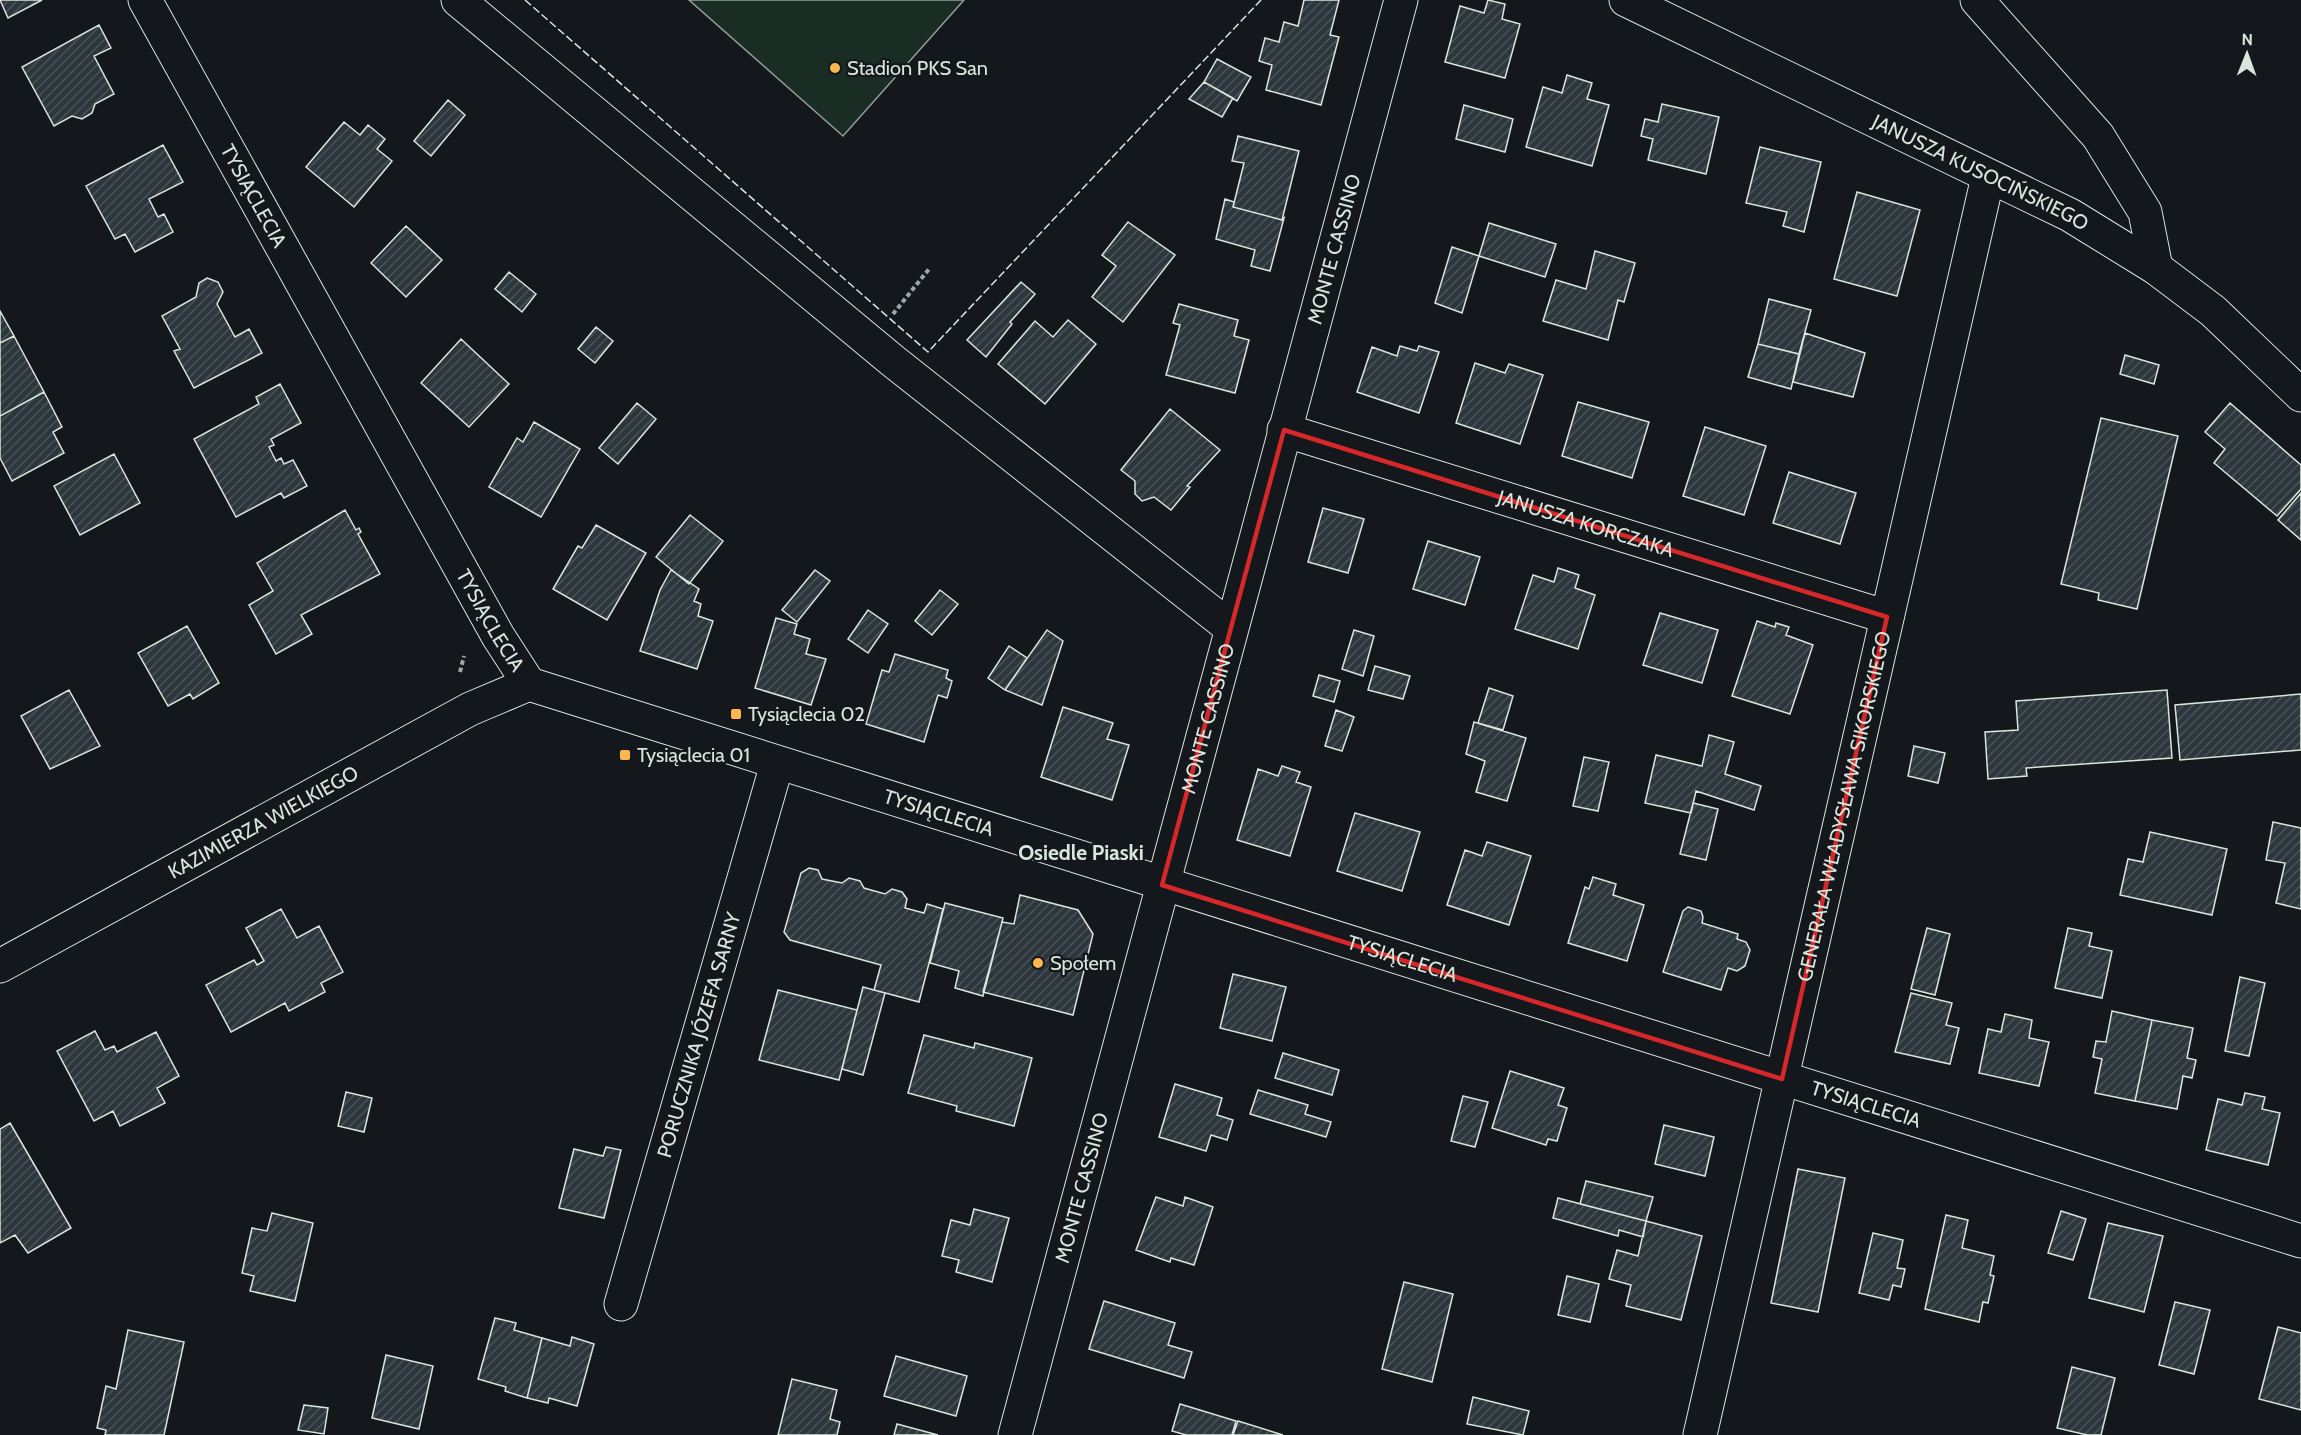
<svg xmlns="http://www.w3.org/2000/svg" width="2301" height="1435" font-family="Cabin,sans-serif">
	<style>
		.grass { fill: #1a2d24; stroke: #939e99; stroke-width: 1.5 }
		.building { fill: url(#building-hatch); stroke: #d8e6dc; stroke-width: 1.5 }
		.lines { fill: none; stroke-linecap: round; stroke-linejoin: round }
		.minor-casing { stroke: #d8e6dc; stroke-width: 35 }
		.path { stroke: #9da8a2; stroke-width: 4; stroke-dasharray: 4.5 3; stroke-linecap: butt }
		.minor { stroke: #14181c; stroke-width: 33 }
		.fence { stroke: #d8e6dc; stroke-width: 1.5; stroke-dasharray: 8 3; stroke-linecap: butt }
		.marked { fill: none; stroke: #d62828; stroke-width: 4.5; stroke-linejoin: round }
		.poi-dot { fill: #ffb74d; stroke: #14181c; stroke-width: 2 }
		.labels { text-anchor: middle; stroke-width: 4.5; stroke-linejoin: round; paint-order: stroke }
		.poi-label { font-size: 20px; fill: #d8e6dc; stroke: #14181c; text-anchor: start }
		.street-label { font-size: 20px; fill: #d8e6dc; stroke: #14181c }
		.neighbourhood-label { font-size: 21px; font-weight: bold; fill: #d8e6dc; stroke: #14181c }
	</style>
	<defs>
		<pattern id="building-hatch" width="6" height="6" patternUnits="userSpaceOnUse" patternTransform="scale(1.5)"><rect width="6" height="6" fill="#2c363c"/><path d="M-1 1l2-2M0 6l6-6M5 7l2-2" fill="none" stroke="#4a5358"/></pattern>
	</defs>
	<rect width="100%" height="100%" fill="#14181c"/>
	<!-- grass -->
	<path class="grass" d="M689 0H964L843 136Z"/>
	<!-- building -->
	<path class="building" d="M0 0H42L8 18Z
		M1304 0H1339L1330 35 1339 37 1321 105 1266 90 1272 65 1259 61 1265 38 1279 42 1284 22 1298 26Z
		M1488 0 1505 4 1502 19 1520 24 1505 78 1445 62 1460 6 1484 13Z
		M99 25 111 48 94 56 114 94 95 104 92 113 82 119 72 116 54 126 22 67Z
		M1217 59 1251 77 1237 101 1204 82Z
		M1567 75 1592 83 1587 99 1609 105 1592 166 1526 147 1543 87 1562 93Z
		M1204 82 1233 98 1222 117 1189 99Z
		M448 100 465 115 431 156 414 141Z
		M1662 104 1719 117 1706 174 1648 160 1653 139 1641 136 1645 119 1658 122Z
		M1464 105 1513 119 1505 152 1456 139Z
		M344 122 360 135 368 125 385 139 377 149 392 161 354 207 306 167Z
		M1238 136 1299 151 1282 220 1233 207 1244 163 1232 161Z
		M163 145 183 182 149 199 158 217 164 214 173 232 135 252 125 234 115 239 86 186Z
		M1760 147 1821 162 1804 232 1783 226 1787 212 1746 203Z
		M1857 192 1920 210 1897 296 1834 279Z
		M1225 199 1234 202 1233 207 1282 220 1284 218 1270 271 1251 266 1255 250 1216 239Z
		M1128 222 1175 255 1123 322 1092 297 1116 266 1102 255Z
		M1489 223 1556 244 1545 277 1479 256Z
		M406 226 442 260 406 297 371 263Z
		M1452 247 1479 256 1462 313 1435 303Z
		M1595 251 1635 263 1624 302 1618 300 1608 340 1543 321 1556 280 1586 289Z
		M509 272 536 294 522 312 495 289Z
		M207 278 218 282 223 292 217 304 235 337 249 329 262 353 194 388 174 351 180 349 162 316 196 297 199 283Z
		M1021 282 1035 294 1010 322 1012 324 986 357 967 340Z
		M1769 299 1811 310 1799 354 1758 344Z
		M1179 304 1238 320 1234 336 1249 340 1235 393 1166 375 1180 325 1173 323Z
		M0 311 14 336 0 343Z
		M1068 320 1096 344 1045 404 998 364 1035 321 1053 337Z
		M596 327 613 341 595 363 578 349Z
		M1805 333 1865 353 1853 397 1793 382Z
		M14 336 44 392 0 416V343Z
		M461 339 509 384 469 427 421 383Z
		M1758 344 1799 354 1791 389 1748 377Z
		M1400 346 1417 351 1419 346 1439 352 1419 413 1357 392 1372 347 1397 356Z
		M2125 355 2159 365 2154 384 2120 374Z
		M1475 363 1505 373 1509 364 1543 375 1520 444 1456 423Z
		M280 384 301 423 271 439 274 445 269 447 276 461 281 458 284 464 293 460 307 486 284 498 281 493 236 517 194 439 259 404 256 397Z
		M44 392 62 427 53 432 64 453 12 481 0 458V416Z
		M1578 402 1649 422 1632 478 1562 456Z
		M637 403 656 419 618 464 599 448Z
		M2230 403 2301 465V489L2277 516 2214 463 2225 449 2205 432Z
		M1170 409 1220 450 1187 486 1190 487 1171 510 1154 497 1142 501 1135 494V481L1121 470Z
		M2101 418 2178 436 2137 609 2098 600 2099 593 2061 584Z
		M534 422 580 449 541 517 489 487 517 438 523 442Z
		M1705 427 1766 446 1744 515 1683 496Z
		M114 454 140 503 80 535 54 486Z
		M1789 472 1856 493 1840 544 1773 523Z
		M2301 493V540L2278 520Z
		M1323 508 1364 519 1348 573 1308 562Z
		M345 510 356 530 359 528 361 532 358 534 380 574 301 615 312 634 276 654 249 605 273 591 257 563Z
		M690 515 723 541 689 584 656 557Z
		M596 525 646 553 607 620 553 589 578 546 582 548Z
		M1428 541 1480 557 1465 605 1413 589Z
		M1558 568 1579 575 1575 588 1595 595 1578 649 1515 629 1533 575 1554 582Z
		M671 570 699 589 694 601 701 604 698 616 713 621 697 669 640 651 660 590Z
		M815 570 830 581 797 622 782 610Z
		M940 590 958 604 932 635 915 621Z
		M868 610 888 624 868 653 848 639Z
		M1660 613 1718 630 1702 683 1643 665Z
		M776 618 797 624 794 634 810 639 806 654 826 659 811 705 755 688Z
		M1757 621 1775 627 1776 623 1789 627 1786 635 1813 645 1790 714 1732 696Z
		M187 626 219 683 193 699 190 694 168 706 138 653Z
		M1047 630 1063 641 1042 705 1005 690Z
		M1354 630 1374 636 1363 676 1342 669Z
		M1009 646 1027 658 1005 690 988 678Z
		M895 654 948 670 946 678 952 681 947 698 938 695 924 742 866 724 882 670 889 672Z
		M1375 666 1410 676 1403 699 1368 690Z
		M1319 675 1340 681 1334 702 1313 696Z
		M1489 688 1513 696 1503 730 1478 723Z
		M69 690 100 746 50 769 21 716Z
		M2167 690 2172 758 2026 768 2027 776 1988 779 1985 732 2018 730 2016 701Z
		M2301 694V750L2180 760 2175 705Z
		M1063 707 1113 723 1107 739 1129 745 1112 800 1041 777Z
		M1336 710 1354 717 1342 751 1325 746Z
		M1474 722 1526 738 1507 801 1476 792 1485 761 1466 754Z
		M1709 735 1734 742 1725 774 1761 786 1754 810 1696 791 1691 813 1645 803 1656 755 1702 766Z
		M1914 746 1945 753 1938 783 1908 776Z
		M1584 757 1609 762 1598 811 1573 806Z
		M1282 766 1300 772 1296 782 1311 787 1290 856 1237 840 1258 769 1278 776Z
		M1693 803 1718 809 1706 860 1680 854Z
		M1355 813 1420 832 1402 891 1337 871Z
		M2273 822 2301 828V909L2276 903 2285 863 2266 860Z
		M2150 832 2227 849 2212 915 2120 895 2128 859 2143 862Z
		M1487 842 1531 856 1509 925 1447 905 1465 850 1482 856Z
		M809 868 818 870 822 879 842 883 849 878 860 881 864 888 885 894 892 889 902 892 907 899 905 908 924 913 927 904 943 909 919 1002 874 990 881 965 790 940 784 932 801 873Z
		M1593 877 1616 884 1613 895 1644 905 1627 961 1568 943 1585 887 1589 889Z
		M1020 895 1078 910 1093 934 1073 1015 983 992 1002 922 1014 924Z
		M945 903 1003 918 983 996 955 988 959 971 930 963Z
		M1688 907 1701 911 1703 917 1702 923 1738 934 1737 939 1746 942 1750 950 1745 966 1737 971 1728 968 1721 990 1663 972 1683 911Z
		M281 909 297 938 319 926 343 972 321 983 325 992 289 1011 285 1003 231 1032 206 985 254 960 257 965 264 961 246 928Z
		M1927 928 1950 934 1935 995 1911 989Z
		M2068 928 2092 933 2089 946 2112 951 2102 998 2055 988Z
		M1233 974 1286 987 1272 1041 1220 1028Z
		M2240 977 2265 983 2249 1056 2225 1051Z
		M863 987 885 993 863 1075 842 1069Z
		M778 990 857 1010 839 1080 759 1060Z
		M1911 993 1952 1003 1946 1025 1959 1028 1950 1064 1895 1052Z
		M2112 1011 2152 1020 2135 1101 2095 1093 2102 1059 2093 1057 2096 1041 2106 1042Z
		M2005 1014 2032 1020 2029 1038 2049 1042 2039 1086 1979 1073 1988 1029 2001 1032Z
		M2152 1020 2193 1028 2187 1058 2196 1060 2192 1078 2183 1076 2177 1109 2135 1101Z
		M95 1031 105 1050 114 1046 117 1052 156 1032 179 1076 157 1088 165 1103 120 1126 113 1111 94 1121 57 1051Z
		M924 1035 974 1048 975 1043 1032 1058 1014 1126 956 1111 957 1106 908 1093Z
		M1283 1053 1339 1070 1332 1095 1275 1078Z
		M1510 1071 1564 1088 1558 1105 1567 1108 1557 1141 1548 1139 1546 1145 1492 1128Z
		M1175 1084 1222 1098 1217 1115 1233 1120 1227 1140 1211 1135 1206 1151 1159 1137Z
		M1258 1090 1308 1105 1305 1114 1331 1122 1326 1137 1250 1114Z
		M346 1092 372 1098 364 1132 338 1126Z
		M2245 1093 2265 1097 2262 1109 2280 1113 2268 1165 2206 1150 2218 1099 2242 1105Z
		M1463 1096 1488 1102 1475 1147 1451 1141Z
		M10 1123 71 1228 28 1253 15 1235 0 1243V1129Z
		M1664 1125 1714 1137 1705 1176 1655 1164Z
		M606 1147 621 1150 604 1218 559 1208 574 1149 603 1156Z
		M1798 1169 1845 1178 1818 1312 1771 1303Z
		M1586 1181 1653 1197 1646 1221 1580 1204Z
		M1156 1197 1183 1206 1185 1197 1213 1207 1194 1265 1171 1258 1170 1262 1136 1250Z
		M1558 1198 1646 1221 1643 1237 1619 1230 1618 1236 1553 1218Z
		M974 1209 1009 1218 992 1282 956 1272 959 1260 942 1256 951 1220 970 1225Z
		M2061 1211 2086 1219 2073 1260 2048 1253Z
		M272 1213 313 1223 295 1301 250 1291 254 1276 242 1273 252 1228 267 1231Z
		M1946 1215 1968 1220 1962 1248 1994 1256 1990 1275 1994 1276 1988 1303 1983 1302 1979 1322 1925 1309Z
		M1646 1221 1702 1236 1681 1320 1626 1306 1631 1285 1609 1279 1617 1250 1638 1256Z
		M2108 1223 2163 1236 2144 1312 2089 1298Z
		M1873 1233 1903 1240 1897 1268 1905 1269 1901 1287 1893 1285 1889 1300 1859 1293Z
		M1567 1276 1599 1284 1590 1322 1558 1315Z
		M1404 1282 1453 1294 1432 1382 1382 1369Z
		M1104 1301 1175 1323 1168 1345 1192 1352 1184 1378 1089 1349Z
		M2175 1302 2210 1310 2194 1374 2159 1365Z
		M495 1318 516 1323 514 1330 542 1338 527 1398 505 1391 506 1387 478 1379Z
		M2278 1327 2301 1333V1410L2259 1399Z
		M128 1330 184 1342 164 1435H105L106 1430 97 1428 106 1386 116 1389Z
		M572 1337 594 1344 577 1406 549 1398 548 1403 527 1398 542 1338 570 1346Z
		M386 1355 433 1366 419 1429 372 1418Z
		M896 1356 967 1376 956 1416 884 1396Z
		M2072 1367 2115 1378 2101 1435H2087L2057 1428Z
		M792 1379 837 1390 830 1419 840 1422 837 1435H778Z
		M1473 1397 1529 1411 1523 1435 1467 1424Z
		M1180 1404 1236 1421 1232 1435H1186L1172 1431Z
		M304 1405 328 1408 324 1434 298 1430Z
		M1238 1421 1283 1435H1233Z
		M897 1424 938 1435H894Z"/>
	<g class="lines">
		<!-- minor casing -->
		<g class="minor-casing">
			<g id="minor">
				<path id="s1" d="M145 0 498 636 529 684 2301 1241"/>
				<path d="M458 0 893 361 1231 628"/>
				<path id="s2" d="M1626 0 2070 215 2156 268 2213 311 2301 395"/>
				<path d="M1977 0 2098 136 2145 212 2156 268"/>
				<path id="s3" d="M1284 430 1887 617"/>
				<path id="s4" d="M0 966 470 709 529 684"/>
				<path id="s5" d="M621 1304 777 764"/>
				<path id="s6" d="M1015 1435 1401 0"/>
				<path id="s7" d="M1700 1435 1988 177"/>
			</g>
		</g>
		<!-- path -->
		<path class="path" d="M893 314 929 269
			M460 672 464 656"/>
		<!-- minor -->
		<use href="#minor" class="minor"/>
		<!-- fence -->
		<path class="fence" d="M525 0 928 352 1261 0"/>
	</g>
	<!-- marked area -->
	<path class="marked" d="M1284 430 1887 617 1782 1079 1162 885Z"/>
	<!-- markers -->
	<g class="poi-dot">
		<circle cx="835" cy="68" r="6"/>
		<rect x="730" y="708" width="12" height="12" rx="3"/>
		<rect x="619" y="749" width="12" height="12" rx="3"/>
		<circle cx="1038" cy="963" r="6"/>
	</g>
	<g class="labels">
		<!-- poi labels -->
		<g class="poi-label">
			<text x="847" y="75">Stadion PKS San</text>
			<text x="748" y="721">Tysiąclecia 02</text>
			<text x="637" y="762">Tysiąclecia 01</text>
			<text x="1050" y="970">Społem</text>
		</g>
		<!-- street labels -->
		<g class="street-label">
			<text dy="7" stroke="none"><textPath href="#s2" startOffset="394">JANUSZA KUSOCIŃSKIEGO</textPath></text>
			<text dy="7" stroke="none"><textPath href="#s1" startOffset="224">TYSIĄCLECIA</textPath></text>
			<text dy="7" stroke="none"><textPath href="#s6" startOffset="1228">MONTE CASSINO</textPath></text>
			<text dy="7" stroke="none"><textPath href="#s3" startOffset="316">JANUSZA KORCZAKA</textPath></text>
			<text dy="7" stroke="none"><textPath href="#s1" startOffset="710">TYSIĄCLECIA</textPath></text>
			<text dy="7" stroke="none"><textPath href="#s6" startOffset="742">MONTE CASSINO</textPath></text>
			<text dy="7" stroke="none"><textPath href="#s7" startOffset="645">GENERAŁA WŁADYSŁAWA SIKORSKIEGO</textPath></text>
			<text dy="7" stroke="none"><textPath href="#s1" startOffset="1214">TYSIĄCLECIA</textPath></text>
			<text dy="7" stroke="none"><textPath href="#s4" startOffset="300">KAZIMIERZA WIELKIEGO</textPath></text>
			<text dy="7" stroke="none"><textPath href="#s1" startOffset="1700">TYSIĄCLECIA</textPath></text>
			<text dy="7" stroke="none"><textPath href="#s5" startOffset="280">PORUCZNIKA JÓZEFA SARNY</textPath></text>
			<text dy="7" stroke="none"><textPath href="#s1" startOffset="2186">TYSIĄCLECIA</textPath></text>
			<text dy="7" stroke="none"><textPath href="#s6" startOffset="256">MONTE CASSINO</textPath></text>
		</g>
		<!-- neighbourhood labels -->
		<g class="neighbourhood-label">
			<text x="1081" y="860">Osiedle Piaski</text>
		</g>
	</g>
	<!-- north arrow -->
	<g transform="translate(2247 54) rotate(1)" stroke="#14181c" stroke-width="4.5" paint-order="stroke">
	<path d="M0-4.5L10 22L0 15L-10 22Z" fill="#d8e6dc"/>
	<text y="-9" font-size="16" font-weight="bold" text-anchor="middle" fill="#d8e6dc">N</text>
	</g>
</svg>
